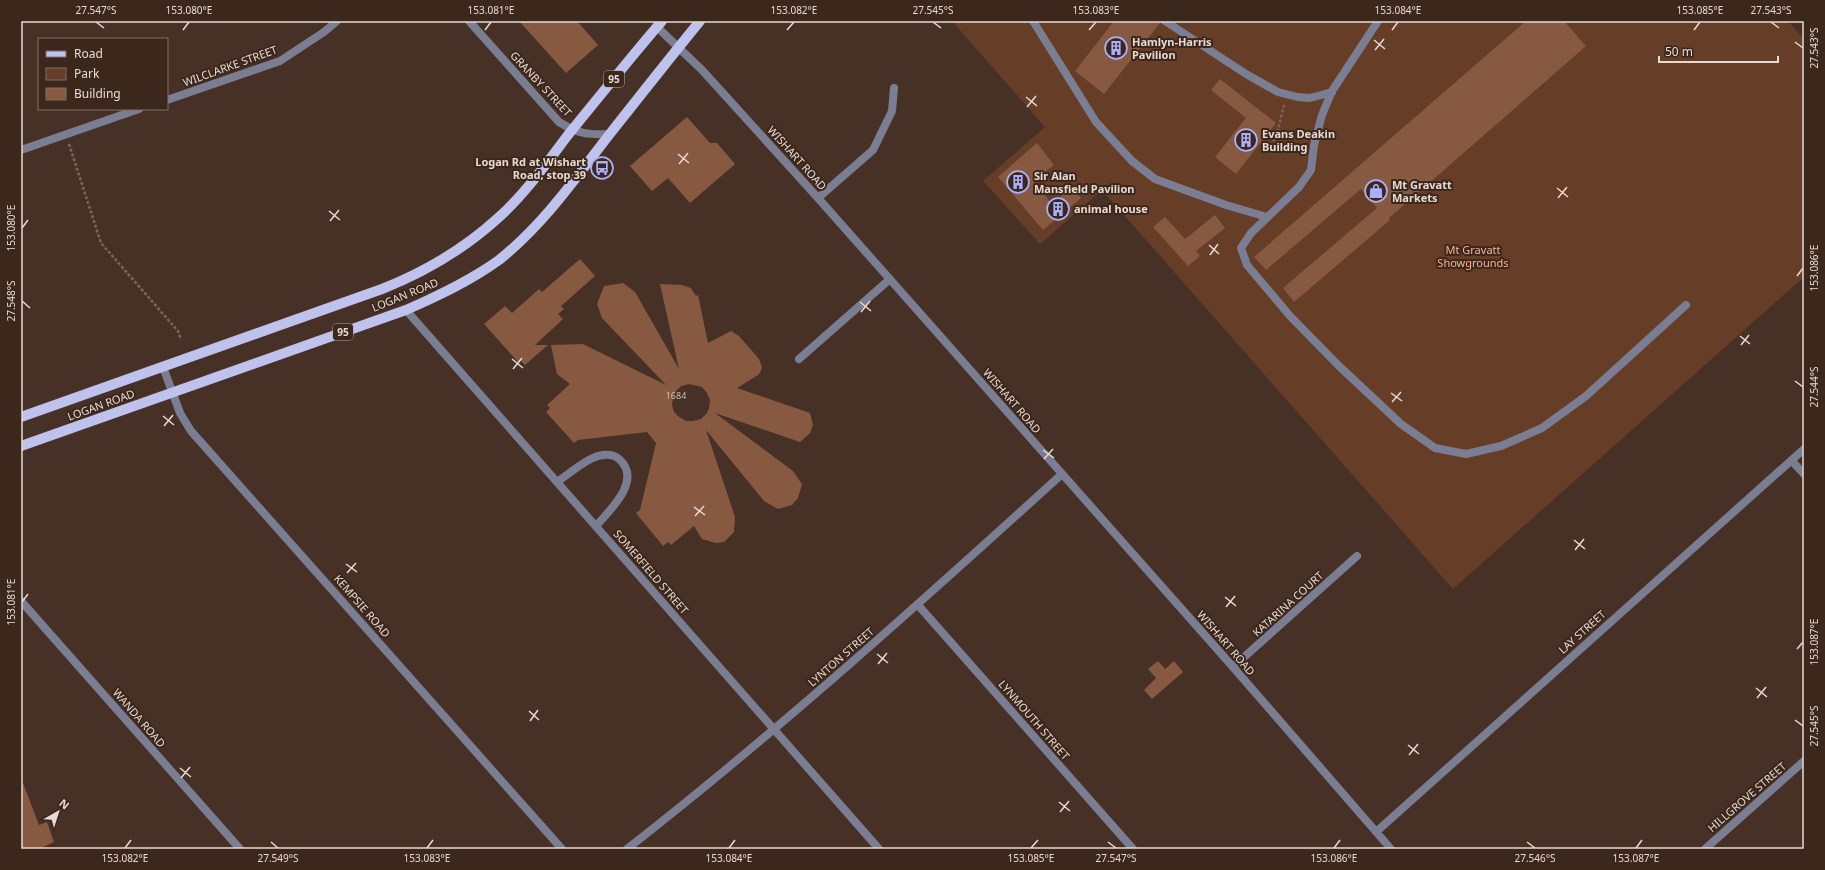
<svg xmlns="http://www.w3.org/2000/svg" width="1825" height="870" font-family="'Noto Sans',sans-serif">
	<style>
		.green { fill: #663d27 }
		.building { fill: #875941; fill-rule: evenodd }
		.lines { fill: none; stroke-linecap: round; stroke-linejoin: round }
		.path { stroke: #79665c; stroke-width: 2.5; stroke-dasharray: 3 2; stroke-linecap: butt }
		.service { stroke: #7b7d92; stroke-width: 8 }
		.minor { stroke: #7b7d92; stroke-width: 8 }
		.primary { stroke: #bec2ed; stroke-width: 10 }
		.ticks { fill: none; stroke: #e8dad3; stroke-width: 1.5 }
		.labels { text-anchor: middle; stroke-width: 4; stroke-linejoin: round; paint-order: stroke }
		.number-label { font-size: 9px; fill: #d0baae }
		.shield { fill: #3c271c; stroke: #b4a49c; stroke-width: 1 }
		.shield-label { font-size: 10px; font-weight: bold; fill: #e8dad3 }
		.poi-label { font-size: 11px; font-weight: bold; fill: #e8dad3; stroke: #3c271c; text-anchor: start }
		.street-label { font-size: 11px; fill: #e8dad3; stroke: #3c271c }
		.park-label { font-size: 11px; fill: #fcb18c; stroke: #3c271c }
		.neatline { fill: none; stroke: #e8dad3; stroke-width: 1.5 }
		.ticks-label { font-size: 10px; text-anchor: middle; fill: #e8dad3 }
	</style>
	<rect width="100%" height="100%" fill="#473126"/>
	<!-- green -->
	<path class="green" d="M952 21H1788L1804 39V277L1453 589 1102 190 1040 244 983 181 1045 127Z"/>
	<!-- building -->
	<path class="building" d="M519 21H577L598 45 566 73Z
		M1114 21H1160V23L1104 94 1075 71Z
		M1526 21H1564L1586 46 1389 218 1390 220 1294 302 1283 288 1377 208 1361 189 1266 270 1254 257Z
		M1220 79 1276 123 1236 174 1215 157 1246 118 1211 90Z
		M687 117 710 143H717L735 164 690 203 668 178 652 191 630 166Z
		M1037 143 1054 165 1033 181 1052 204 1072 187 1081 198 1043 230 998 177Z
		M1215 215 1225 228 1196 251 1200 256 1188 266 1153 227 1165 217 1185 239Z
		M580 259 595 276 561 306 564 309 558 314 563 319 535 345H548L525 365 520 360 518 362 484 324 505 306 512 313 539 289 542 292Z
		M623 283 635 292 679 369 660 284 682 285 691 288 696 296 698 295 708 343 731 331 739 336 759 359 762 367 761 371 758 375 737 388 810 413 813 425 810 433 800 442 715 413 793 471 802 484 798 498 792 505 778 509 764 501 706 430 735 517 734 532 724 542 716 543 702 539 694 526 671 545 668 542 663 546 636 513 640 510 656 443 647 432 578 440 574 443 546 412 550 408 547 405 570 384 557 374 551 345 583 344 666 385 602 318 597 304 604 286ZM689 384 702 387 707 393 710 400 709 409 706 414 701 419 693 421H686L679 417 674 412 672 405 673 398 676 391 681 386Z
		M1158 661 1165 669 1174 661 1183 672 1152 699 1144 690 1156 678 1148 669Z
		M23 783 39 825 47 822 54 842 39 849H21V784Z"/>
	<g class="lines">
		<!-- path -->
		<path class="path" d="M1273 141 1278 130 1284 105
			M69 144 101 243 178 331 181 340"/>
		<!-- service -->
		<path class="service" d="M1033 21 1096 122 1132 161 1155 179 1226 205 1267 217
			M1165 21 1246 74 1278 92 1297 97 1310 98 1332 92
			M1378 21 1332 91 1322 115 1314 145 1311 170 1299 187 1251 233 1241 248 1247 265 1290 316 1339 366 1401 424 1435 448 1466 454 1501 446 1542 428 1586 396 1686 305
			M557 482C566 476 584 461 593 458 601 454 612 453 619 459 643 480 610 510 596 526"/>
		<!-- minor -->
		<path class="minor" d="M469 21 559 122C578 134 588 135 610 134
			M657 27 702 70 818 198 1233 667 1391 849
			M167 100 280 61 324 32 337 21
			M21 150 139 109
			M818 198 873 150 892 111 894 88
			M406 310 879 849
			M799 359 890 279
			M163 367 180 413 191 431 562 849
			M1792 461 1804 474
			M21 601 240 849
			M918 605 1133 849
			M1233 667 1357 556
			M1376 832 1804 449
			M627 849C778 731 920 603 1062 474
			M1705 849 1804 761"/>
		<!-- primary -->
		<path class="primary" d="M21 417 382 289C425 272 464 249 498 218 525 194 546 164 568 135 599 97 630 58 662 21
			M21 446 406 310C438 296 470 281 499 260 543 225 575 179 609 135 639 97 669 59 700 21"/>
	</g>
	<!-- ticks -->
	<path class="ticks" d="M96 22 104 28M933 22 941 28M1771 22 1779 28M183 30 189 22M485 30 491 22M787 30 794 22M1089 30 1096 22M1392 30 1398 22M1694 30 1700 22M1374 40 1385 49M1795 42 1803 48M1375 50 1384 39M1026 97 1037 106M1027 107 1036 96M678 154 689 163M679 164 688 153M1557 188 1568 197M1558 198 1567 187M329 211 340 220M330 221 339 210M22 228 28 220M1209 245 1219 254M1210 255 1218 244M1797 276 1803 268M22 301 30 308M860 302 871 311M861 312 870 301M1740 336 1750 344M1741 345 1749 335M512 359 523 368M513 369 522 358M1795 381 1803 387M1391 393 1402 401M1392 402 1401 392M163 416 174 425M164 426 173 415M1043 450 1054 458M1044 459 1053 449M694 507 705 515M695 516 704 506M1574 540 1585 549M1575 550 1584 539M346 564 357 572M347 573 356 563M1225 597 1236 606M22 602 28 594M1226 607 1235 596M1797 649 1803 642M877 654 888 663M878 664 887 653M1756 688 1767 697M1757 698 1766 687M529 711 539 720M1795 720 1803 726M530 721 538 710M1408 745 1419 754M1409 755 1418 744M180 768 191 777M181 778 190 767M1059 802 1070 811M1060 812 1069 801M271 842 278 848M1108 842 1116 848M1527 842 1535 848M125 848 131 840M427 848 433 840M729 848 735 840M1031 848 1038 840M1334 848 1340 840M1636 848 1642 840"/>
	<!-- icons -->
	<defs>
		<g id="building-ring" transform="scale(1.15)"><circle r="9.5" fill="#3c271c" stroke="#aaaffb" stroke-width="1.5"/><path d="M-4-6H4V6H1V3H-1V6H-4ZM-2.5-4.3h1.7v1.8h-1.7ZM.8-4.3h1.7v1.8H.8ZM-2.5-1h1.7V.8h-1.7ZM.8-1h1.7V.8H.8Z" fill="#aaaffb"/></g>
		<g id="bus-ring" transform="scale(1.15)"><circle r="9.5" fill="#3c271c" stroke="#aaaffb" stroke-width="1.5"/><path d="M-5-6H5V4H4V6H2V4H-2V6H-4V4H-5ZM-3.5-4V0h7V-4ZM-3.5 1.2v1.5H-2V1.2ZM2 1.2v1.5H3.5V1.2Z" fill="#aaaffb"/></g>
		<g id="shop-ring" transform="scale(1.15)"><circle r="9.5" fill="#3c271c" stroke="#aaaffb" stroke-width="1.5"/><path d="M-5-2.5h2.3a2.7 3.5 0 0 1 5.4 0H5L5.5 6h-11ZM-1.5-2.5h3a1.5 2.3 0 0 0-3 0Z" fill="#aaaffb"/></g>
	</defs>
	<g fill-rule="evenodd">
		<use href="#building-ring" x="1116" y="48"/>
		<use href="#building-ring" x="1246" y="140"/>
		<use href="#bus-ring" x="602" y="168"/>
		<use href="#building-ring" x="1018" y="182"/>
		<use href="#shop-ring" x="1376" y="191"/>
		<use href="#building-ring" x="1058" y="209"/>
	</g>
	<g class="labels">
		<!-- number labels -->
		<g class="number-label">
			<text x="676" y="399">1684</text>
		</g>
		<!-- shield labels -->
		<g class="shield">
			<rect x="604" y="71" width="20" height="16" rx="3"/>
			<rect x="333" y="324" width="20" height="16" rx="3"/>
		</g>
		<g class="shield-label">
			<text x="614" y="83">95</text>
			<text x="343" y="336">95</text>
		</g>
		<!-- poi labels -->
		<g class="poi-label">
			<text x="1132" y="46">Hamlyn-Harris<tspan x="1132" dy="13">Pavilion</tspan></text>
			<text x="1262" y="138">Evans Deakin<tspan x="1262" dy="13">Building</tspan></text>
			<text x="586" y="166" text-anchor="end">Logan Rd at Wishart<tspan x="586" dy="13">Road, stop 39</tspan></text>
			<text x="1034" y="180">Sir Alan<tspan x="1034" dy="13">Mansfield Pavilion</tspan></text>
			<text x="1392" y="189">Mt Gravatt<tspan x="1392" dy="13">Markets</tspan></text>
			<text x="1074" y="213">animal house</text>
		</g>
		<!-- street labels -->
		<g class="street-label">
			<text transform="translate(230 66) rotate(-20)" y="4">WILCLARKE STREET</text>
			<text transform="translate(541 84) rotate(47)" y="4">GRANBY STREET</text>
			<text transform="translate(797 158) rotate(48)" y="4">WISHART ROAD</text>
			<text transform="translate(405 295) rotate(-22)" y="4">LOGAN ROAD</text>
			<text transform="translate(1012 401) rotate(49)" y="4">WISHART ROAD</text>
			<text transform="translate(101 405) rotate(-20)" y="4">LOGAN ROAD</text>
			<text transform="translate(651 572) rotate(49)" y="4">SOMERFIELD STREET</text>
			<text transform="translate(1288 604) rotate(-42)" y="4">KATARINA COURT</text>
			<text transform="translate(362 606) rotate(49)" y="4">KEMPSIE ROAD</text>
			<text transform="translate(1582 632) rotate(-42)" y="4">LAY STREET</text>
			<text transform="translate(1226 643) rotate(49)" y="4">WISHART ROAD</text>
			<text transform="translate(841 657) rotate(-41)" y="4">LYNTON STREET</text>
			<text transform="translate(139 718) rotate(49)" y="4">WANDA ROAD</text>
			<text transform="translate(1034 720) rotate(49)" y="4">LYNMOUTH STREET</text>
			<text transform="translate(1747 797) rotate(-41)" y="4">HILLGROVE STREET</text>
		</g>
		<!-- park labels -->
		<g class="park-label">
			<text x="1473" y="254">Mt Gravatt<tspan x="1473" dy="13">Showgrounds</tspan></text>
		</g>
	</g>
	<!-- border -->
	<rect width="1825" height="870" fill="none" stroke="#3c271c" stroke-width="44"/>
	<!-- legend -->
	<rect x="38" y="38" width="130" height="72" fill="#3c271c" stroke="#816f65"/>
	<rect x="46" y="51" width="20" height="6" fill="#bec2ed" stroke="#816f65"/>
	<text x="74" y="58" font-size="12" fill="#e8dad3">Road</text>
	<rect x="46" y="68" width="20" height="12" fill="#663d27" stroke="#816f65"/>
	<text x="74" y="78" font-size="12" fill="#e8dad3">Park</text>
	<rect x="46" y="88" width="20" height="12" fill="#875941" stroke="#816f65"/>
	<text x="74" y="98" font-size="12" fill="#e8dad3">Building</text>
	<!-- north arrow -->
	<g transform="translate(58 812) rotate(39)" stroke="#3c271c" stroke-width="3" paint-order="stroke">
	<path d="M0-3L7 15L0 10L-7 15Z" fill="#e8dad3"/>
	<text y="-6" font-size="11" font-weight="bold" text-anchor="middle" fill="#e8dad3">N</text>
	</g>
	<!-- scale -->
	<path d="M1659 56v6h119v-6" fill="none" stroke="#e8dad3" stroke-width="2"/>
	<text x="1665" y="56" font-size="12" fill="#e8dad3" stroke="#3c271c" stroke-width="3" paint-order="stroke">50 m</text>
	<rect x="22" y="22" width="1781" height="826" class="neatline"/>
	<g class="ticks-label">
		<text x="96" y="14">27.547°S</text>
		<text x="189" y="14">153.080°E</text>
		<text x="491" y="14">153.081°E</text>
		<text x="794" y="14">153.082°E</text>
		<text x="933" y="14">27.545°S</text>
		<text x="1096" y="14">153.083°E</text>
		<text x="1398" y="14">153.084°E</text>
		<text x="1700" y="14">153.085°E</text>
		<text x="1771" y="14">27.543°S</text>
		<text transform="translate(1814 48) rotate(-90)" y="4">27.543°S</text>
		<text transform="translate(11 228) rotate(-90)" y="4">153.080°E</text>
		<text transform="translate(1814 268) rotate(-90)" y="4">153.086°E</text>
		<text transform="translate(11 301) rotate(-90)" y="4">27.548°S</text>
		<text transform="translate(1814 387) rotate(-90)" y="4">27.544°S</text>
		<text transform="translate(11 602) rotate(-90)" y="4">153.081°E</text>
		<text transform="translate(1814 642) rotate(-90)" y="4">153.087°E</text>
		<text transform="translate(1814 726) rotate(-90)" y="4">27.545°S</text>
		<text x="125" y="862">153.082°E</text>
		<text x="278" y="862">27.549°S</text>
		<text x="427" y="862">153.083°E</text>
		<text x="729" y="862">153.084°E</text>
		<text x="1031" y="862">153.085°E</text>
		<text x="1116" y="862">27.547°S</text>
		<text x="1334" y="862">153.086°E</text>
		<text x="1535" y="862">27.546°S</text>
		<text x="1636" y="862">153.087°E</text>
	</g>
</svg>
